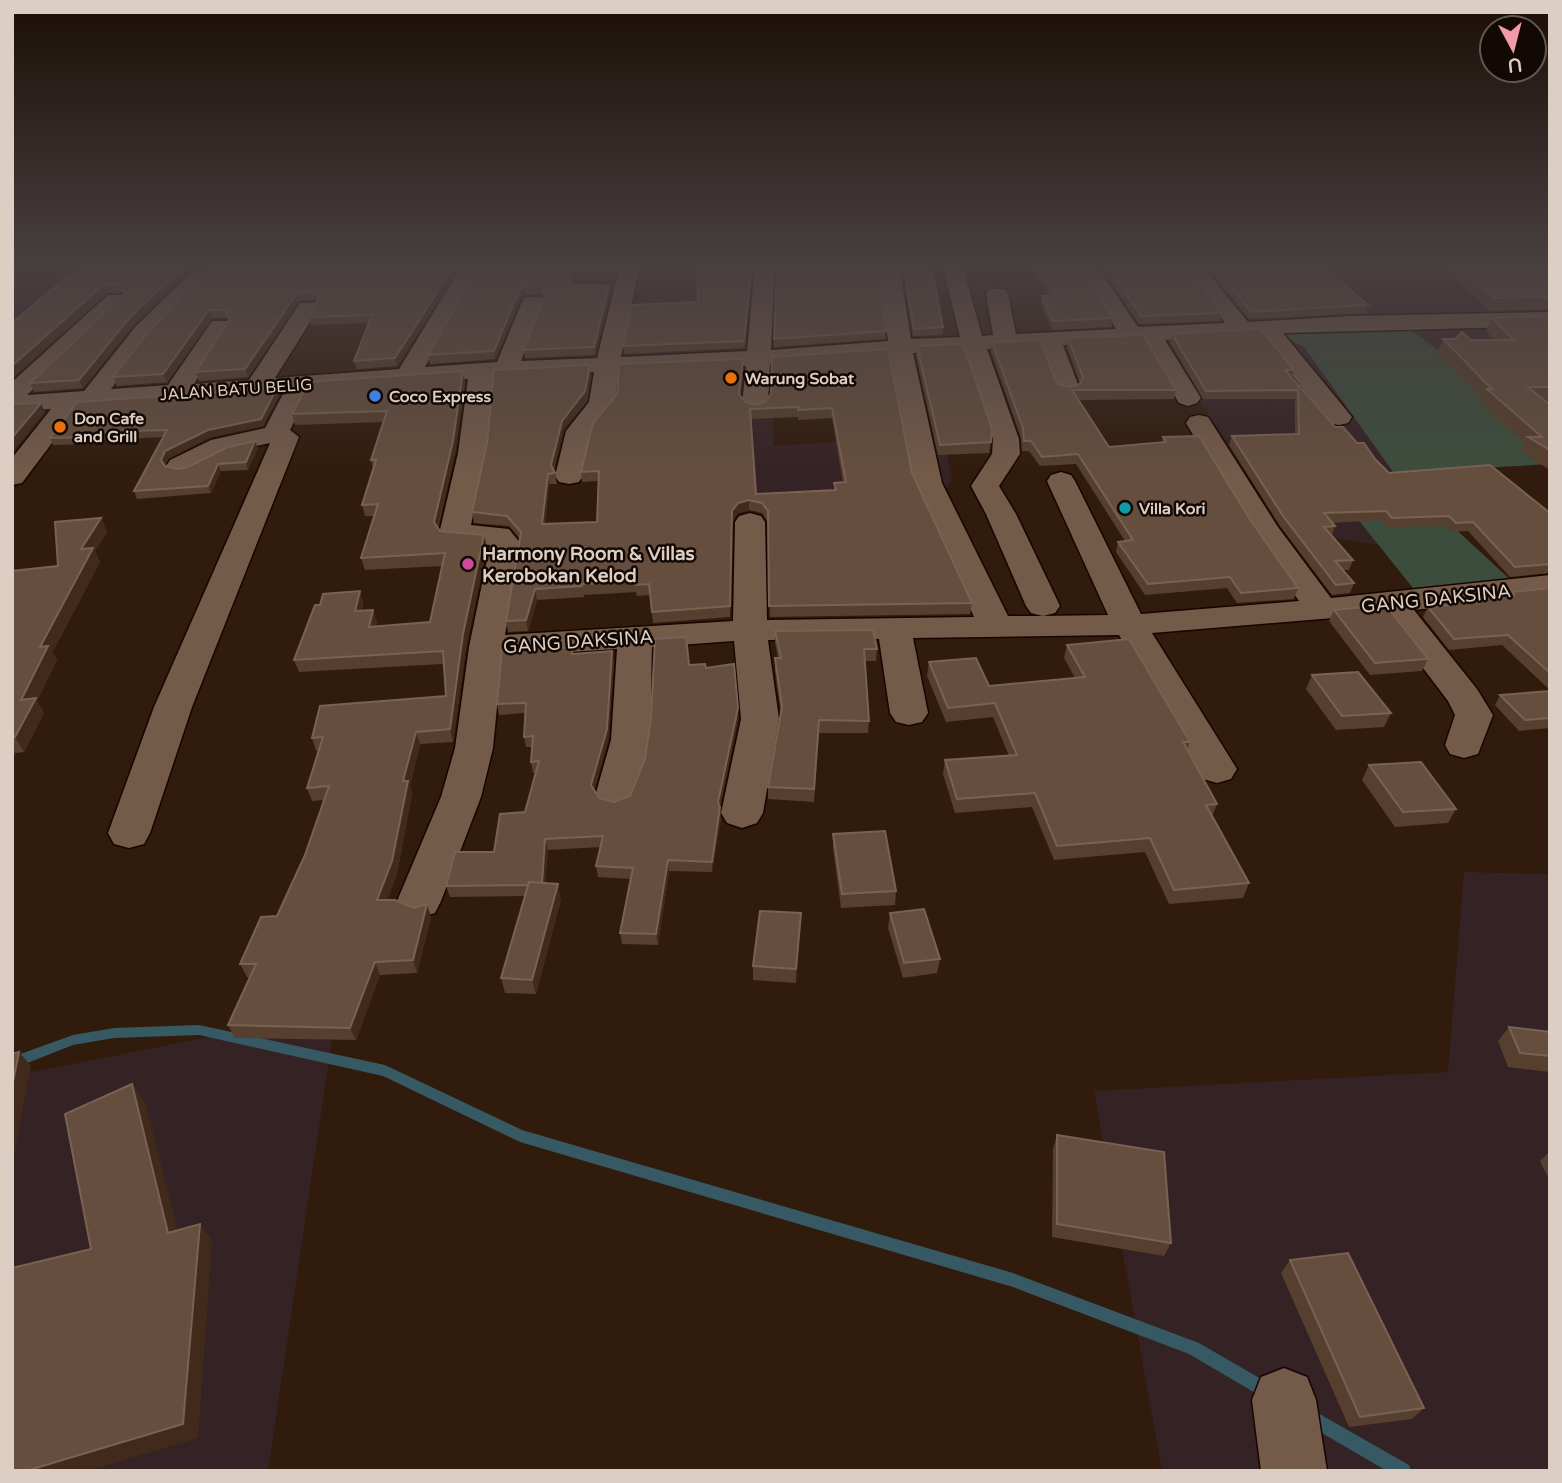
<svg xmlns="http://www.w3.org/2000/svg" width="1562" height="1483" font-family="'Varela Round',sans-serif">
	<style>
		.commercial { fill: #352225 }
		.green { fill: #3c4d3d }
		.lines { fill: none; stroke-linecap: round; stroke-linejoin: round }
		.stream { fill: #365964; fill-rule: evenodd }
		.minor-casing { stroke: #170500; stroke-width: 3 }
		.minor { fill: #735a49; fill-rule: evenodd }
		.wall { fill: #563f2e; fill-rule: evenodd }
		.shaded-wall { fill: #412a1a }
		.building { fill: #654e3e; stroke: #786253; stroke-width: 2; fill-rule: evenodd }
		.food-dot { fill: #e8710a; stroke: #120804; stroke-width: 2.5 }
		.shop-dot { fill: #3f7fe0; stroke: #120804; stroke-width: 2.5 }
		.culture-dot { fill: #0f9aa8; stroke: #120804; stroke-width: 2.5 }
		.hotel-dot { fill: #d1479c; stroke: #120804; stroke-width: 2.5 }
		.labels { text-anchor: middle; stroke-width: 5; stroke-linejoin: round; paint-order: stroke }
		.far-poi-label { font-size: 16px; font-weight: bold; fill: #ddcec4; stroke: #120804; text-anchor: start }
		.far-street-label { font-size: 16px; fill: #ddcec4; stroke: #120804 }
		.poi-label { font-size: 19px; font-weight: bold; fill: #ddcec4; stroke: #120804; text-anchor: start }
		.street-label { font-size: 19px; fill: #ddcec4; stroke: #120804 }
	</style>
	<rect width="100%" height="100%" fill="#311b0c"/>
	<!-- commercial -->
	<path class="commercial" d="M607 264H722L704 361 634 364 648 295 647 282 604 281Z
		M1201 264H1550V435L1269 329 1304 347 1394 473 1317 467 1380 545 1289 532 1154 335 1266 327Z
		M126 266 165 268 107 337 12 345V282Z
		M774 406 773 446 943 435 952 480 943 492 665 516 692 410Z
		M1464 872 1550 874V1471H1162L1094 1091 1448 1072Z
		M336 1012 268 1471H12V1076Z"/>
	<!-- green -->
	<path class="green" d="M1403 324 1550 435V464L1395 473 1528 596 1429 608 1316 467 1393 472 1304 347 1267 328Z"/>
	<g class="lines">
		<!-- stream -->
		<path class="stream" d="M199 1025 385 1065 522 1130 1013 1273 1199 1343 1275 1387 1277 1393 1275 1399 1269 1401 1189 1354 1013 1287 520 1142 383 1076 199 1035 114 1038 73 1045 12 1069V1057L73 1035 114 1028Z
			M1309 1408 1409 1465 1411 1471H1387L1303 1422 1301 1416 1303 1410Z"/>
		<!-- minor casing -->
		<g class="minor-casing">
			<path id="minor" d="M463 264H483L425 367 497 362 522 302 525 297H541L544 302 521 361 597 358 620 264H640L621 357 747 351 755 264H775L771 350 888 341 879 264H899L911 339 960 337 942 264H962L982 336 993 335 986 294 989 289H1005L1008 294 1016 334 1116 329 1076 264H1096L1138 327 1225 323 1180 264H1201L1248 322 1351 316 1550 312V326L1283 333 1352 417 1348 423 1339 425 1330 423 1260 335 1165 340 1201 398 1197 403 1188 406 1179 403 1142 341 1063 345 1079 387 1076 392 1067 394 1058 392 1055 387 1040 346 987 349 1019 439 1020 454 999 486 1016 514 1060 606 1055 613 1043 616 1108 615 1047 481 1051 475 1061 472 1071 475 1075 481 1141 614 1299 601 1250 530 1186 423 1190 417 1199 415 1208 417 1278 527 1331 598 1550 575V595L1414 610 1477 689 1493 715 1478 754 1464 758 1450 754 1445 745 1455 715 1448 701 1382 614 1152 633 1237 769 1231 779 1217 783 1203 779 1119 635 913 638 928 713 922 722 909 725 896 722 890 713 879 639 768 640 779 719 763 813 757 823 742 828 727 823 721 813 741 719 734 641 652 647C650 698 656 760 629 806L615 810 601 806 595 796 611 740 617 649 502 656 493 748 481 797 441 901 435 913 419 918 403 913 397 901 441 797 455 748 469 647 490 545 443 540 439 534 458 453 468 379 310 390 290 430 299 437 192 707 150 833 144 844 129 848 114 844 108 833 154 707 270 443 230 452 190 472 180 474 170 472 166 466 170 460 211 440 265 428 284 392 79 407 22 483 12 485V458L51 409 12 412V382L108 295H124L127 300 124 305 27 395 84 391 136 326 193 271H207L210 275 207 279 152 336 111 389 168 385 212 321H228L231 326 194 384 249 380 300 303H316L319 308 275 378 399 369ZM964 351 993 439 992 454 971 486 986 514 1026 606 1031 613 1043 616H1008L942 483 913 353ZM890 355 914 483 974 617 767 620 765 522 761 516 750 513 739 516 735 522 733 621 505 635 521 544 509 529 471 525 486 453 493 377 594 372 589 402 566 431 555 476 559 482 569 484 579 482 583 476 592 432 615 403 618 371 746 366 742 404 746 409 755 412 764 409 768 404 770 364Z
				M1284 1368 1307 1377 1316 1400 1327 1471H1261L1252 1400 1261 1377Z"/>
		</g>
		<!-- minor -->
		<use href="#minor" class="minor"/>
	</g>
	<!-- wall -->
	<path class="wall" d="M96 264H461L397 366 357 369 354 361 369 323 311 325 309 317 317 302 316 300H300L248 377 199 381 196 372 229 321 228 318H212L167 382 117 386 113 377 208 270 207 268H193L134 324 83 388 34 392 30 383 125 294 124 292 106 293 12 378V323L92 268Z
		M480 264H616L614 277 575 279 572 283 574 285 610 294 595 355 525 358 524 350 544 299 541 294H525L520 301 495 359 430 364 428 355Z
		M697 264H752L745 348 624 354 623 346 698 302Z
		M902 264H926L943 327V335L913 336Z
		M1029 264H1079L1113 318 1111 327 1052 330 1041 304 1042 296H1050Z
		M1099 264H1184L1222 313 1220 321 1139 324Z
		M1209 264H1251L1368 305 1366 313 1249 319 1208 269Z
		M1438 264H1550V309L1490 311 1440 264Z
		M1550 316V401H1545L1550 405V470L1521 452 1525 443 1480 403 1482 399 1437 353 1443 339 1494 340 1486 331 1492 318Z
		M886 331 885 339 774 347V339Z
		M1172 334 1294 370 1292 378 1335 427 1357 443 1389 473 1550 513V573L1510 577 1468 531 1452 532 1444 526 1388 527 1382 520 1332 523 1335 526 1332 535 1353 560 1349 570H1343L1354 583 1350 593 1332 595 1280 526 1229 445 1232 436 1295 434V399H1203L1170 342Z
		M1068 338 1176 390 1174 399 1078 400 1109 447 1162 442 1163 437 1251 521 1298 588 1294 599 1237 603 1227 588 1145 595 1116 552 1118 542 1125 541 1076 464 1040 466 1029 451H1022L1021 438 991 351 992 342 1057 384 1069 387 1080 383 1067 347Z
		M917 346 991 442 989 453 938 455 916 355Z
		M772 357 912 473 972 603 970 614 770 617 768 522 762 513 749 510 738 513 732 522 730 617 653 623 650 595 637 596 636 592 584 595V597L537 600 528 631 508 632 506 621 520 539 509 526 474 523 472 512 591 375 587 401 563 430 554 470 555 473 557 484H549L545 524 597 522 598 481 582 482 581 472 743 369 740 396 745 402 756 405 765 402 771 394ZM798 417V420L832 418 843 483H834V490L756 494 751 419Z
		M465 382 455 453 438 528 440 531 487 547 466 647 453 742 420 744 410 786 412 794 397 874 387 900 431 917 417 973 380 975 356 1040 235 1038 228 1025 250 977H247L240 964 277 916 305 855 324 800 312 801 307 788 319 750 316 751 312 738 446 696 443 664 299 672 294 660 320 605 360 591 363 604 362 611 373 610 377 623 376 626 430 622 442 566 365 570 361 558 374 516H365L362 505 373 468 371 460 383 422 295 425 292 414Z
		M279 395 263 426 210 437 168 459 165 466 178 469 258 448 248 470 221 471 211 493 137 499 134 491 163 437 104 440 100 444 53 445 50 438Z
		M101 518 107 532 95 551 100 562 52 653 57 660 37 701 44 713 24 752 16 753 12 760V571L58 566Z
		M1550 588V690L1502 645 1449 650 1423 617 1428 607 1445 606 1447 601 1510 596 1512 592Z
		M1334 610 1428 659 1422 671 1370 675 1329 621Z
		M775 631 877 649 876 661H865L869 721 868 733H819L814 802 768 799V787L781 713 775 670V658H778L775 643Z
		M1067 645 1190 742 1187 750 1217 804 1212 817 1249 883 1243 898 1169 904 1145 852 1054 860 1032 807 955 813 943 774 945 760 1009 756 993 717 946 722 927 676 929 662 989 686 1075 678 1064 658Z
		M518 647 519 650 574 654 614 661 608 740 594 790 599 798 614 802 630 796 689 665 706 668 738 708V719L720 806 721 818 712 872 669 871 658 945 622 944 620 933 631 879 598 877 596 866 601 847 548 850 545 883 561 899 536 994 505 993 501 978 525 896 450 897 446 886 494 852 525 812 536 773H533L531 762 532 747H526L524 737 526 713 499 715 497 704Z
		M1312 675 1391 713 1384 727 1336 730 1306 689Z
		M1550 691V728L1519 731 1495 705 1500 695Z
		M1369 765 1456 809 1448 823 1395 827 1362 780Z
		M833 834 896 891 895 905 841 908 833 848Z
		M801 913 796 983 753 980V966Z
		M890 913 940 959 937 973 903 978 888 928Z
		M1509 1027 1550 1032V1072L1508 1067 1498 1041Z
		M1057 1135 1171 1243 1164 1256 1052 1237 1053 1149Z
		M1550 1151V1182L1540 1161Z
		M1290 1260 1424 1408 1412 1419 1349 1427 1281 1273Z"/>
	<!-- shaded-wall -->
	<path class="shaded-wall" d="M187 264H191L193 268 134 324 83 388 79 380 131 316Z
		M455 264H461L397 366 395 358Z
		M616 264 614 277 575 279 569 286 568 278 574 271Z
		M752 264 745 348 744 341Z
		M103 285 106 293 12 378V366Z
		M524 286 525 294 520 301 495 359 494 351 518 293Z
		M609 286 610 294 595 355 594 347Z
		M298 292 300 300 248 377 245 369Z
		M209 310 212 318 167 382 163 374Z
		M743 359V369L739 404V394Z
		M590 365 591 375 587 401 563 430 552 475 551 465 562 421Z
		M463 371 465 382 455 453 436 533 434 522Z
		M277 388 279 395 263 426 210 437 168 459 164 467 161 460 165 451Z
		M41 403 45 412 12 453V438Z
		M100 432 104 440 100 444 96 437Z
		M255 441 258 448 248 470 246 462Z
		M218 464 221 471 211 493 208 486Z
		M548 474 549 484 543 535 542 524Z
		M749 500V510L738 513 732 522 730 617 732 511 738 503Z
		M101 518 107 532 95 551 100 562 52 653 57 660 37 701 44 713 24 752 15 737 21 700 40 647 81 549Z
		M484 535 487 547 466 647 453 742 450 729 463 634Z
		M535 589 537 600 528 631 526 620Z
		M360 591 363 604 358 624 355 611Z
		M373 610 377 623 373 639 369 627Z
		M612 651 614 661 608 740 592 795 591 785Z
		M738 708V719L718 812V802Z
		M416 732 420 744 410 786 412 794 397 874 382 913 377 900 403 781Z
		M12 748 16 753 12 760Z
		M720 807 721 818 712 872V862Z
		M545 839 548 850 544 895 542 884Z
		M668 860 669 871 658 945 656 934Z
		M558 884 561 899 536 994 532 980Z
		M427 904 431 917 417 973 413 960Z
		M801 913 800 928 796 983V969Z
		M375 962 380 975 356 1040 350 1028Z
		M19 1052 31 1066 13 1159H12V1087Z
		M132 1084 145 1102 182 1249 168 1233Z
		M200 1224 212 1241 198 1438 88 1471H26Z"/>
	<!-- building -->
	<path class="building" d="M96 264H187L131 316 79 380 30 383 126 293 121 284 103 285 12 366V323L70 274 80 269 92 268Z
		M207 264H455L395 358 354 361 372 315 309 317 319 298 314 292H298L245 369 196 372 230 319 225 310H209L163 374 113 377 151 329 209 269Z
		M480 264H614L613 269 574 271 568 278 574 285 609 286 594 347 524 350 545 295 540 286H524L518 293 494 351 428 355Z
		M697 264H752L744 341 623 346 632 305 698 302Z
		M777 264H878L886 331 774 339Z
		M903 264H926L933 275 943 327 914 329Z
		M1035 264H1079L1113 318 1053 321 1042 296H1056Z
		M1106 264H1184L1222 313 1141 316Z
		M1212 264H1319L1368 305 1251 312Z
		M1458 264H1550V297L1495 298Z
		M1550 316V387H1528L1550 405V450L1528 437H1542L1487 389H1492L1443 339H1455L1462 332 1471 340H1514L1492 318Z
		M1261 329 1294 370H1285L1335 427H1343L1357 443H1364L1375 459 1389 473 1490 465 1550 513V564L1515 567 1473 522 1456 523 1449 516 1392 518 1386 511 1324 513 1335 526 1324 527 1353 560 1335 561 1354 583 1336 585 1283 516 1232 436 1299 434 1298 390 1206 391 1172 334Z
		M1143 335 1176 390H1072L1109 447 1166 442 1163 437 1199 436 1251 521 1298 588 1241 593 1230 577 1148 584 1118 542 1133 540 1078 454 1042 457 1031 441H1024L1023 428 992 342 1040 340 1057 384 1069 387 1080 384 1083 377 1068 338Z
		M963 344 992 429 991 442 940 445 917 346Z
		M888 349 912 473 972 603 769 606 768 511 762 503 749 500 738 503 732 511 730 606 652 612 649 584 635 585V581L582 584V586L535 589 526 620 506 621 521 532 507 516 472 512 487 443 494 370 590 365 585 391 562 421 551 465 555 473 548 474 542 524 597 522 599 471 581 472 593 423 617 394 619 364 743 359 739 394 745 402 756 405 765 402 771 394 772 357ZM798 407V410L832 408 846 482 834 483 836 490 756 494 750 409Z
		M463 371 453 441 434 522 440 531 484 535 463 634 450 729 416 732 403 781H408L392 861 377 900H395L414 908 427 904 413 960 375 962 350 1028 228 1025 256 964H240L261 917 277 916 305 855 329 786 307 788 323 737 312 738 320 706 446 696 443 651 294 660 315 605H320L323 594 360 591 355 611 373 610 369 627 430 622 445 553 361 558 378 504 362 505 376 460H371L387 411 292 414 309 382Z
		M277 388 261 419 208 430 165 451 161 460 165 466 178 469 188 467 228 447 255 441 246 462 218 464 208 486 134 491 167 430 100 432 96 437 50 438 77 402Z
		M41 403 12 438V404Z
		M101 518 81 549 93 548 40 647 48 646 21 700 36 698 15 737 12 738V571L58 566 55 522Z
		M1550 588V673L1508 635 1454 639 1428 607 1451 605 1447 601 1514 595 1512 592Z
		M1374 606 1377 609 1388 608 1428 659 1375 663 1334 610Z
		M873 630 877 649H864L869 721 819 720 814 789 768 787 782 707 775 658H781L775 631Z
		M686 637 689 665 705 664 706 668 734 664 738 708 718 802 720 807 712 862 668 860 656 934 620 933 633 868 596 866 603 836 545 839 542 883 529 882 528 885 446 886 455 852H494L500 814 525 812 539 761 531 762 533 736 524 737 526 703 497 704 502 648 518 647 517 650 573 647 572 654 612 651 607 729 591 785 599 798 614 802 630 796 645 759 651 718 655 639Z
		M1129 639 1190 742H1183L1217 804 1206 805 1249 883 1174 890 1150 838 1057 846 1035 793 957 799 945 760 1017 755 995 703 948 708 929 662 976 658 989 686 1085 677 1067 645Z
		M1358 672 1391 713 1342 716 1312 675Z
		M1550 691V718L1525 720 1500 695Z
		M1421 762 1456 809 1403 812 1369 765Z
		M885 831 896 891 842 894 833 834Z
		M529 882 558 884 532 980 501 978Z
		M924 909 940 959 904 963 890 913Z
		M760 911 801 913 796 969 753 966Z
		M1509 1027 1550 1032V1056L1520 1053Z
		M19 1052 12 1087V1054Z
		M132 1084 168 1233 200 1224 183 1424 26 1471H12V1268L91 1249 65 1114Z
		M1057 1135 1164 1152 1171 1243 1057 1224Z
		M1348 1253 1424 1408 1360 1417 1290 1260Z"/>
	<!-- sky -->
	<linearGradient id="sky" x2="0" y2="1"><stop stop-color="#1b0f07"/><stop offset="0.56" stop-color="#483f40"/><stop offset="1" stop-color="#483f40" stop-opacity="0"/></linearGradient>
	<rect width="1562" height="472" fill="url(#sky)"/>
	<!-- markers -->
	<g class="food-dot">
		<circle cx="731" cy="378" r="7"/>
		<circle cx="60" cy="427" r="7"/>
	</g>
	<circle class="shop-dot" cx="375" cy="396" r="7"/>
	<circle class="culture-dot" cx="1125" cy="508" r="7"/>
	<circle class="hotel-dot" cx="468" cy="564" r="7"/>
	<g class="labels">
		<!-- far-poi labels -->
		<g class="far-poi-label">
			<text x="745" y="384">Warung Sobat</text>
			<text x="389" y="402">Coco Express</text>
			<text x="74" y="424">Don Cafe<tspan x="74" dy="18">and Grill</tspan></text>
			<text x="1139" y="514">Villa Kori</text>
		</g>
		<!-- far-street labels -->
		<g class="far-street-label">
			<text transform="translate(236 389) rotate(-4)" y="6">JALAN BATU BELIG</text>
		</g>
		<!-- poi labels -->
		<g class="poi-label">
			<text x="482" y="560">Harmony Room &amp; Villas<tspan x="482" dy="22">Kerobokan Kelod</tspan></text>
		</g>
		<!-- street labels -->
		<g class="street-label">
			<text transform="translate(1436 598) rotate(-6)" y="7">GANG DAKSINA</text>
			<text transform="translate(578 641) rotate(-4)" y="7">GANG DAKSINA</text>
		</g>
	</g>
	<!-- border -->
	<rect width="1562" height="1483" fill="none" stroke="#ddcec4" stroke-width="28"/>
	<!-- north arrow -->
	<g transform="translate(1513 49) rotate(173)"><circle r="33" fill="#120804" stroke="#635751" stroke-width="2"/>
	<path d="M0-5L12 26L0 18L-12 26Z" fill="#f39aa9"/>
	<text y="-10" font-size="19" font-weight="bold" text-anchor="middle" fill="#ddcec4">U</text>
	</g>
</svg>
